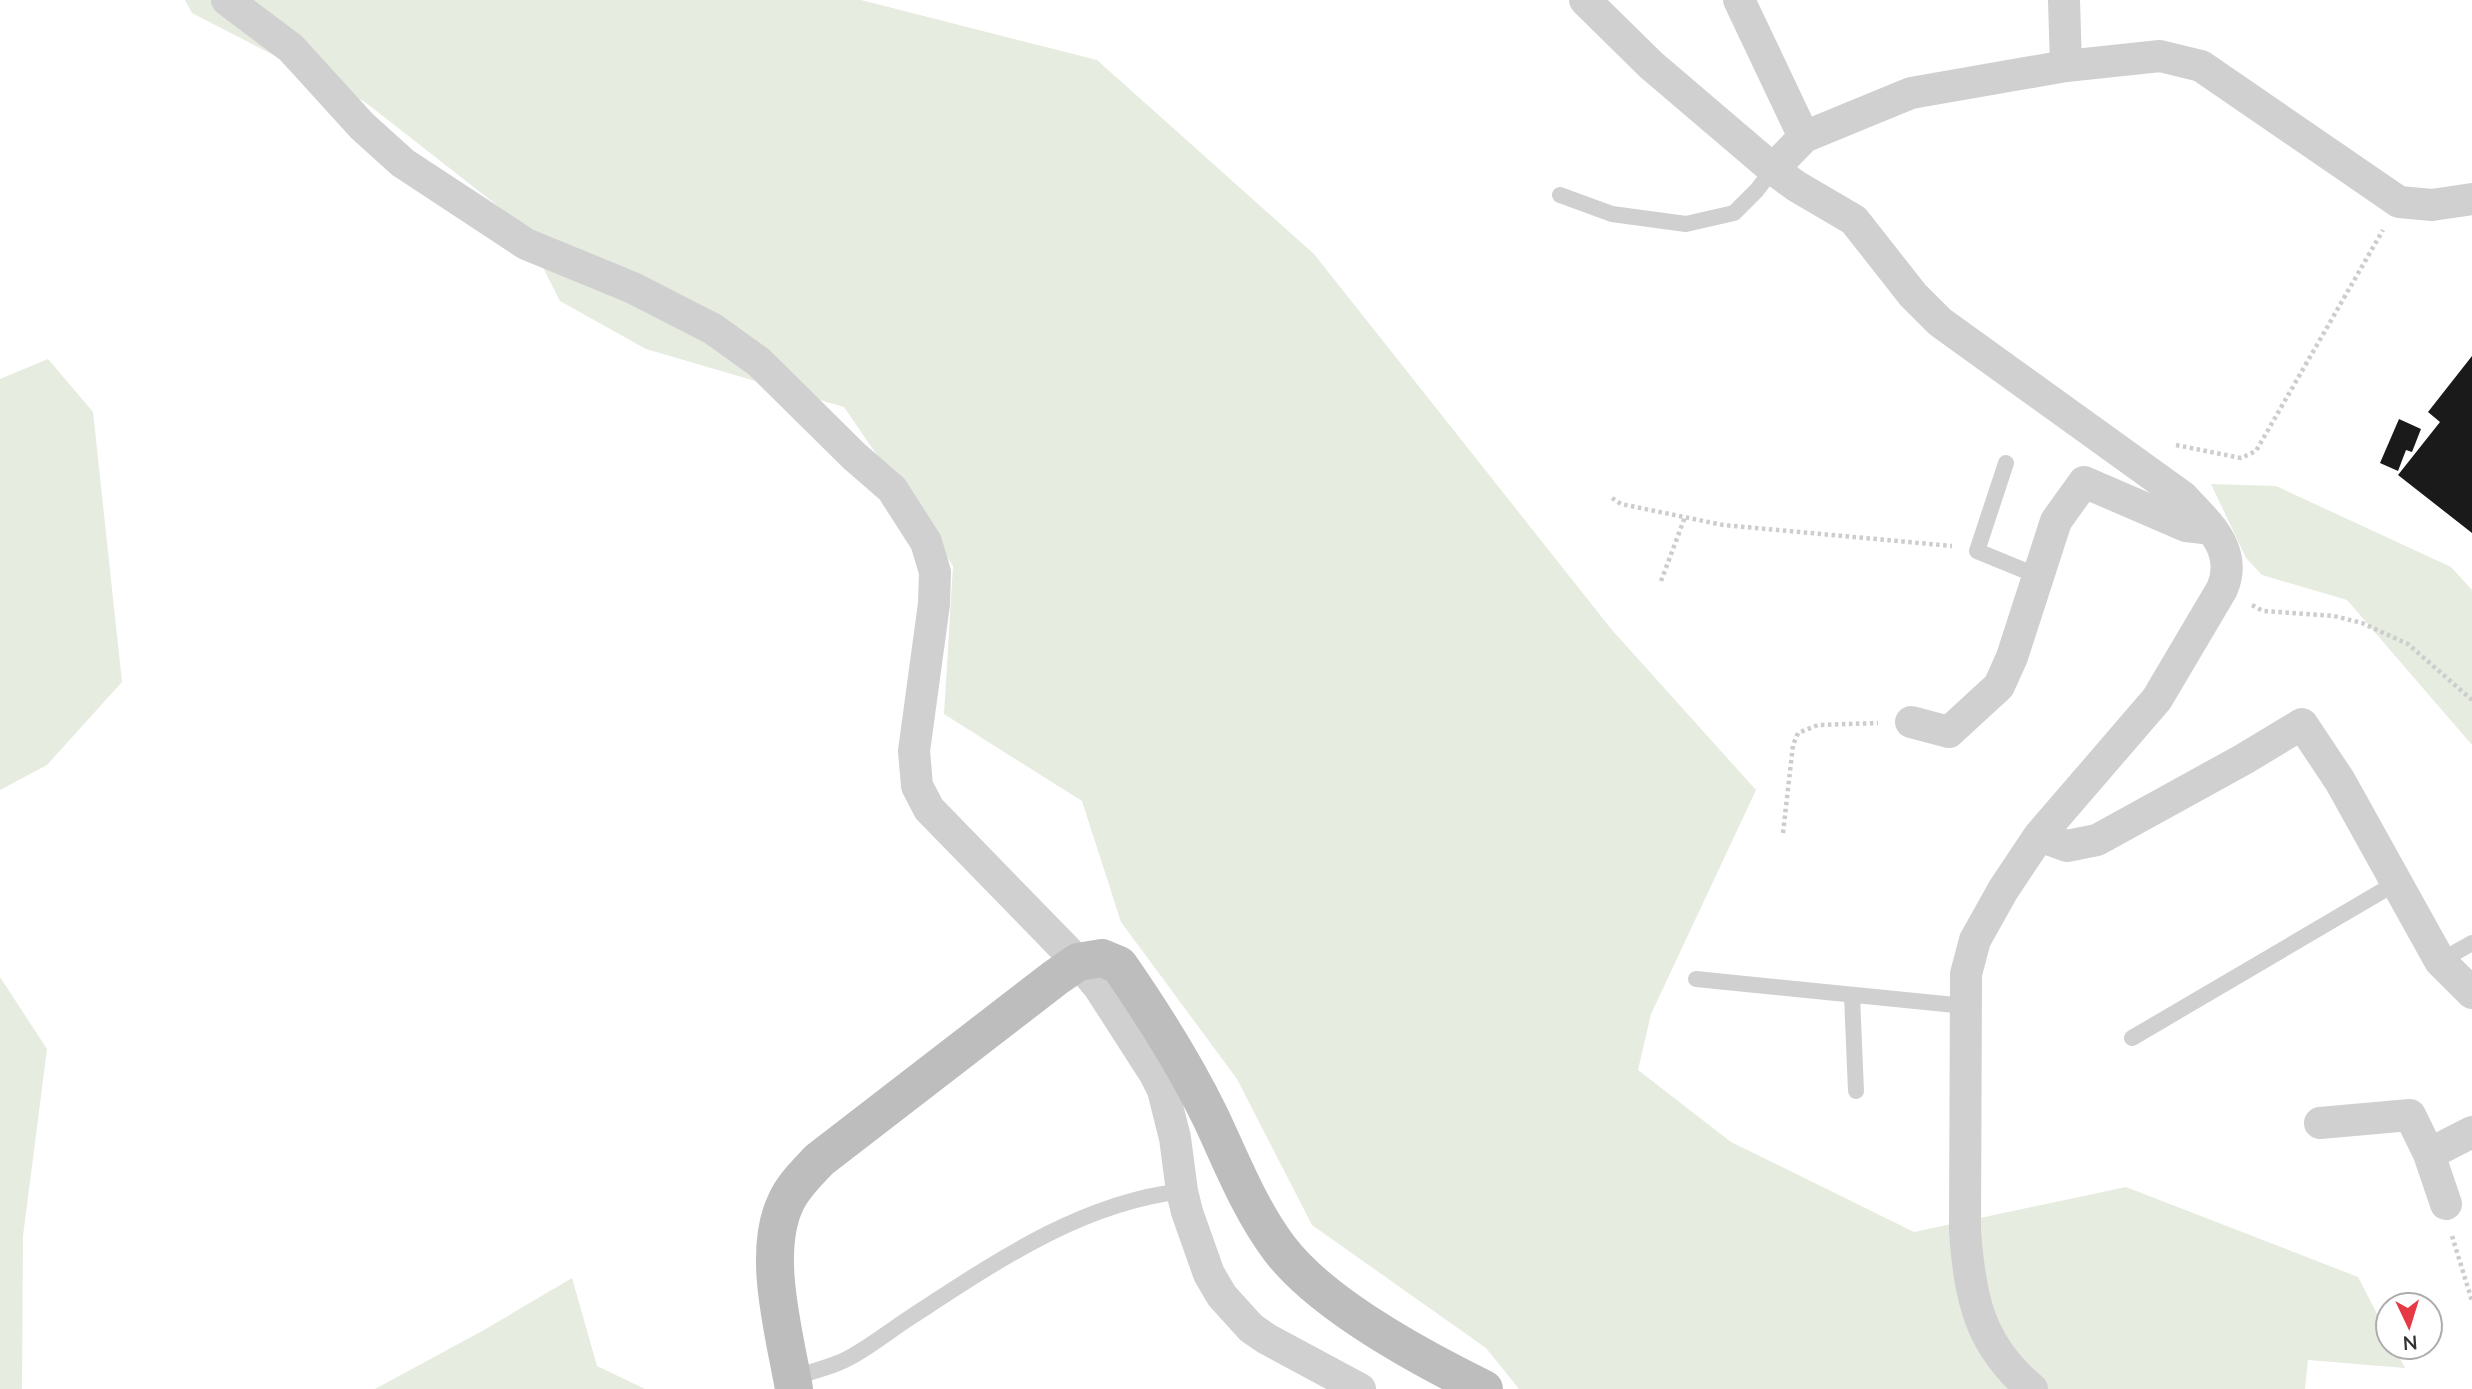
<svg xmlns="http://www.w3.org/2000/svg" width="2472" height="1389" font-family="Lato,sans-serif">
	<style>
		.green { fill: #e6ecdf }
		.building { fill: #1a1a1a }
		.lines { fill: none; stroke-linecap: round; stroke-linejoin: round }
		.path { stroke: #cdcdcd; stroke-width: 4.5; stroke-dasharray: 3.5 3.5; stroke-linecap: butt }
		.lane { stroke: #d0d0d0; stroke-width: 16 }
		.street { stroke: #d0d0d0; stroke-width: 32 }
		.secondary { stroke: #bdbdbd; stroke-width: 38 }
	</style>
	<rect width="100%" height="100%" fill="#fff"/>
	<!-- green -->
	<path class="green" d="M185 0H861L1097 60 1314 254 1612 630 1756 790 1651 1014 1638 1070 1731 1142 1914 1232 2126 1187 2358 1277 2388 1335V1347H2394L2405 1368 2308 1360 2305 1389H1519L1486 1348 1312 1225 1237 1079 1121 922 1082 801 944 714 953 566 844 407 646 349 560 301 521 224 365 102 192 13Z
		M48 359 93 412 122 682 47 765 0 790V379Z
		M2211 484 2276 486 2451 567 2472 590V745L2347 600 2262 575 2246 558Z
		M0 977 47 1049 23 1236 22 1389H0Z
		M572 1278 597 1366 645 1389H375L484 1330Z"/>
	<!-- building -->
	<path class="building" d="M2472 356V533L2398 475 2440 422 2428 412Z
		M2399 419 2421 429 2412 452 2406 450 2398 471 2380 463Z"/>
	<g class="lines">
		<!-- path -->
		<path class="path" d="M2176 445 2241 458 2256 451 2383 230
			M1612 498 1621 504 1723 525 1952 546
			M1661 581 1685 517
			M2252 605 2263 611 2334 616 2362 623 2408 644 2472 700
			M1783 833 1793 745 1798 733 1818 725 1878 723
			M2452 1236 2472 1301"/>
		<!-- lane -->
		<path class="lane" d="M1560 195 1612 214 1686 224 1734 213 1757 190 1773 169
			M2006 463 1977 551 2038 576
			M2440 961 2472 943
			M1696 979 1965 1006
			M1852 996 1856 1091
			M2132 1038 2396 883
			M792 1378C807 1373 823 1369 838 1363 860 1355 893 1328 914 1315 997 1261 1081 1203 1182 1191"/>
		<!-- street -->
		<path class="street" d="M227 0 291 48 362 126 403 163 526 244 633 288 713 329 759 362 854 456 892 489 926 542 935 572 934 604 914 751 917 786 929 809 1078 962 1099 987 1155 1074 1163 1090 1175 1138 1182 1191 1187 1212 1209 1274 1222 1296 1251 1328 1267 1339 1360 1389
			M1585 0 1651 65 1773 169 1796 186 1854 220 1913 295 1940 322 2183 497C2207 523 2239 550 2222 589L2157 699 2039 836 2003 890 1975 940 1966 974 1965 1231C1970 1298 1979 1345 2032 1389
			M1739 0 1804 137
			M2064 0 2066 66
			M1773 169 1804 137 1911 93 2066 66 2160 56 2201 66 2399 202 2432 205 2472 199
			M1911 722 1949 732 1999 686 2012 657 2056 521 2084 482 2186 526 2212 529
			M2039 836 2067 846 2097 840 2244 759 2302 724 2340 781 2440 961 2472 993
			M2320 1123 2410 1115 2429 1154
			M2446 1204 2429 1154 2472 1132"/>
		<!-- secondary -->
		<path class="secondary" d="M794 1389C785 1336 761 1253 786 1202 793 1186 807 1173 819 1160L1055 978 1078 962 1102 958 1119 965C1153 1014 1184 1063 1210 1116 1231 1160 1249 1208 1279 1248 1321 1304 1421 1358 1484 1389"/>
	</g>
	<!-- north arrow -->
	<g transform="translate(2409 1326) rotate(176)"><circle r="33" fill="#ffffff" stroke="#adadad" stroke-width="2"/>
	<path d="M0-5L12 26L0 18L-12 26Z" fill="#e63946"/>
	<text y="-10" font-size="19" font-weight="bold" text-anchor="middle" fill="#333333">N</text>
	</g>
</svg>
